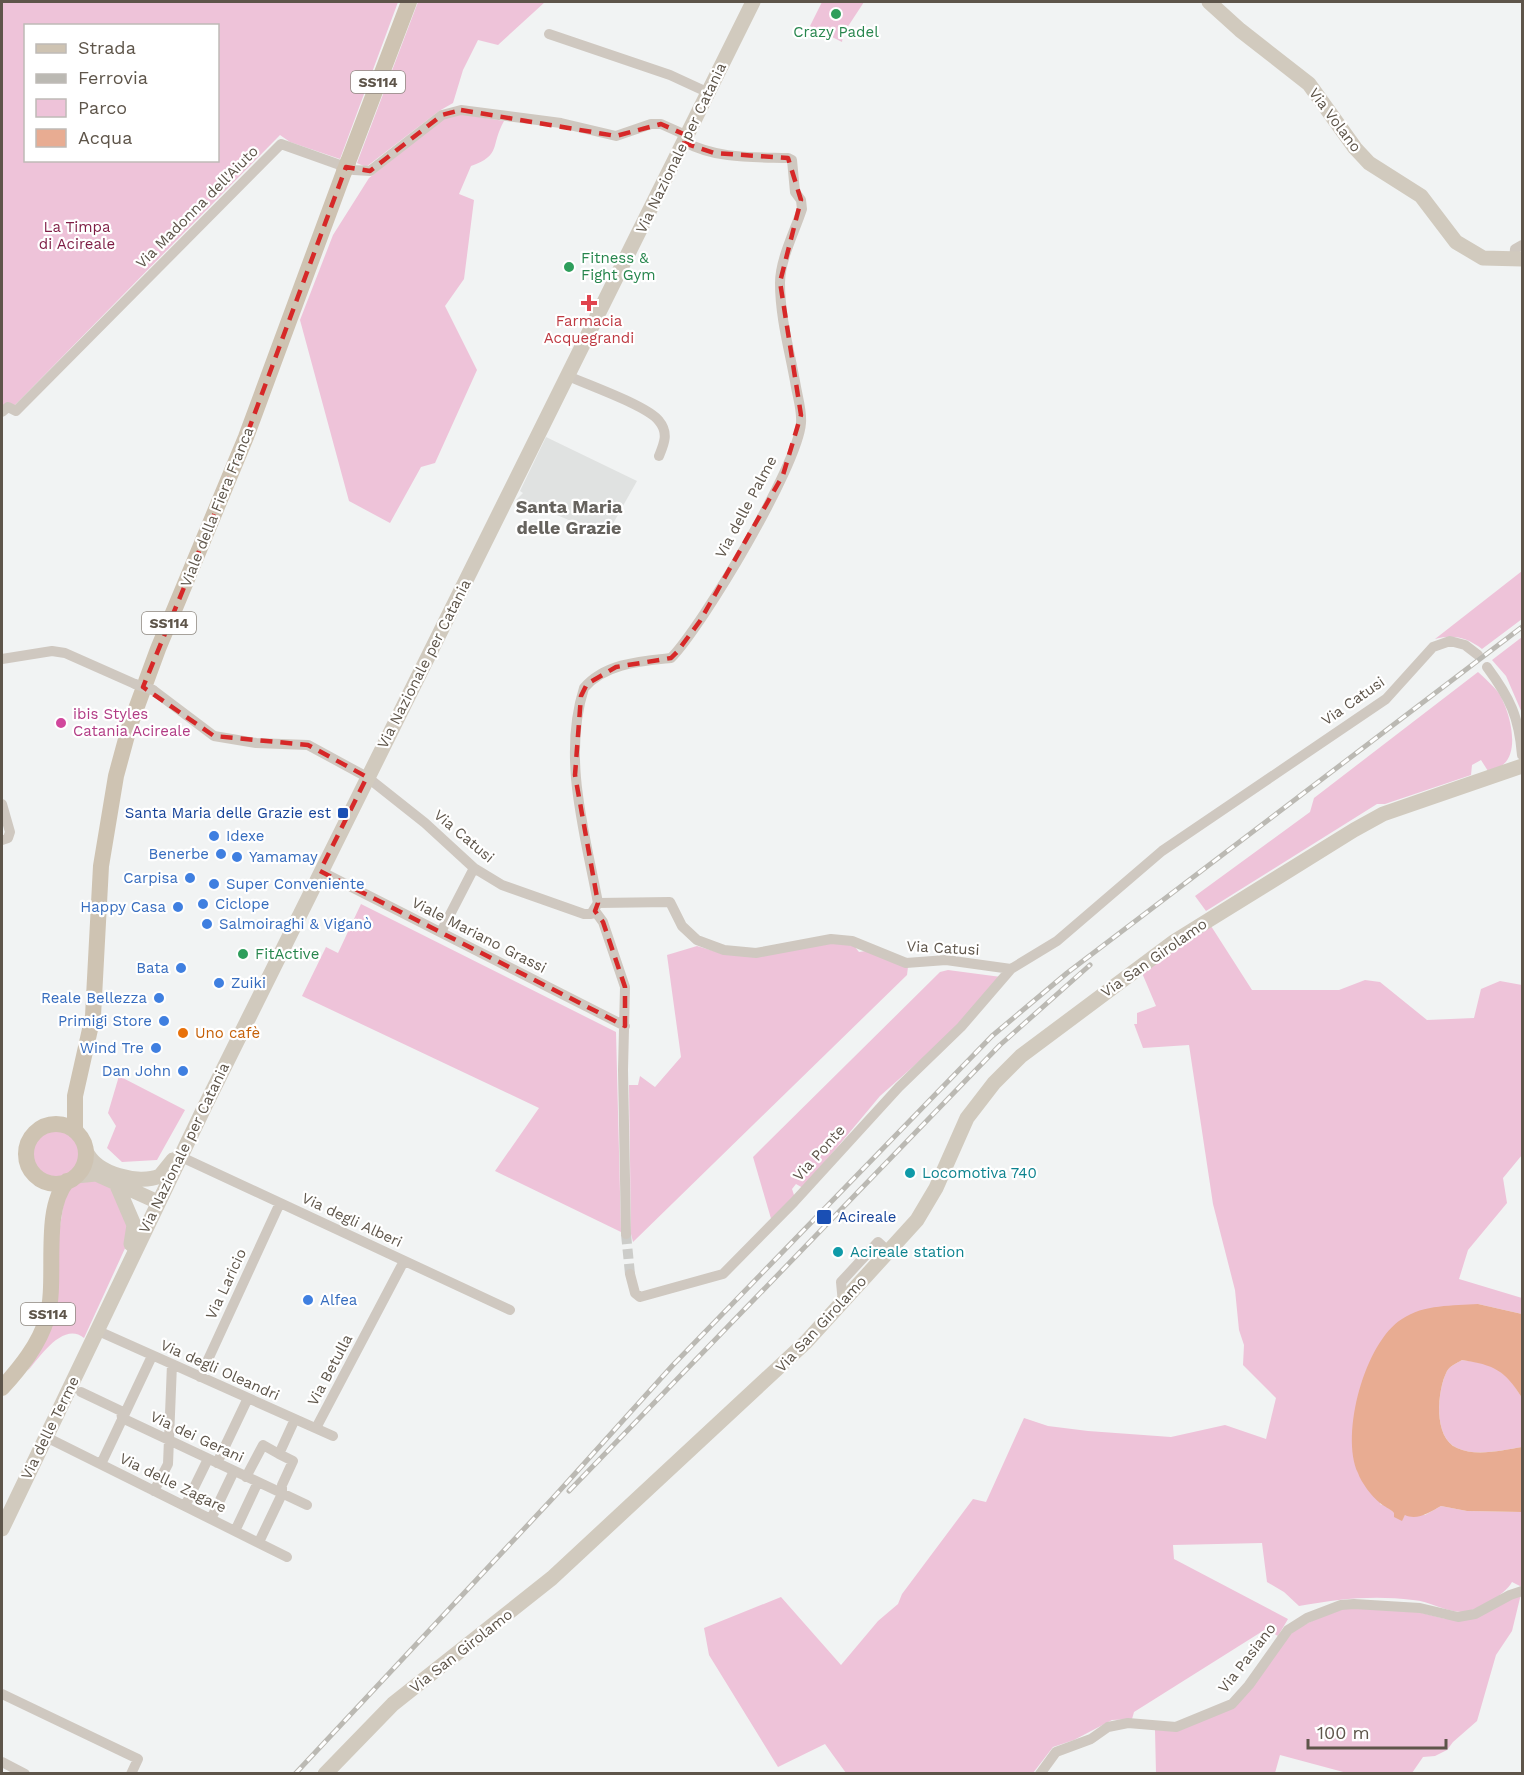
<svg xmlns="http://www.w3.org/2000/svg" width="1524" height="1775" font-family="'Work Sans',sans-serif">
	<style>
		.education { fill: #e0e2e1 }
		.green { fill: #eec3d9; fill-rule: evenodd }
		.water { fill: #e8ac92 }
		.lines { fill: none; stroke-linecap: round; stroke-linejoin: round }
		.street-tunnel { stroke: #ccccc9; stroke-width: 10; stroke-dasharray: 10 5; stroke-linecap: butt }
		.street { stroke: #cfc8c0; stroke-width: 10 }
		.secondary { stroke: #d1cabe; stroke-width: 15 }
		.primary { stroke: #cec3b2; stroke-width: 16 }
		.rail-casing { stroke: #bbb9b3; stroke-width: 5 }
		.rail { stroke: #fff; stroke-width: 3; stroke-dasharray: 9; stroke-linecap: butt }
		.street-bridge { stroke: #cfc8c0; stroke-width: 10 }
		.primary-bridge { stroke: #cec3b2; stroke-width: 16 }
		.marked { fill: none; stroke: #d62828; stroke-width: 4.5; stroke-dasharray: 12 8; stroke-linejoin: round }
		.leisure-dot { fill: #2e9e5b; stroke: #fff; stroke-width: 2 }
		.health-dot { fill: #e0444e; stroke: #fff; stroke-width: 2 }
		.hotel-dot { fill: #d1479c; stroke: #fff; stroke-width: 2 }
		.transit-dot { fill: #1a4fb4; stroke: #fff; stroke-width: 2 }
		.shop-dot { fill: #3f7fe0; stroke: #fff; stroke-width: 2 }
		.food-dot { fill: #e8710a; stroke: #fff; stroke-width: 2 }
		.culture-dot { fill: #0f9aa8; stroke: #fff; stroke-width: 2 }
		.labels { text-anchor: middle; stroke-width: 4.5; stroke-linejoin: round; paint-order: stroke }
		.shield { fill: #fff; stroke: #8e8880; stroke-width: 1.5 }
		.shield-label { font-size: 14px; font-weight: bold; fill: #5e554a }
		.leisure-label { font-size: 15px; fill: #27864d; stroke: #fff; text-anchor: start }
		.street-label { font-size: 15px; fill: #5e554a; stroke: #fff }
		.park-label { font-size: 15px; fill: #7d1c44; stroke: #fff }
		.health-label { font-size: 15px; fill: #be3a42; stroke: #fff }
		.hotel-label { font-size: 15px; fill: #b23c85; stroke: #fff; text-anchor: start }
		.transit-label { font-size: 15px; fill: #164399; stroke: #fff; text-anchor: end }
		.shop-label { font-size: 15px; fill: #366cbe; stroke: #fff; text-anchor: end }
		.food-label { font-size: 15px; fill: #c56008; stroke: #fff; text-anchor: start }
		.culture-label { font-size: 15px; fill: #0d838f; stroke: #fff; text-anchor: start }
		.quarter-label { font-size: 18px; font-weight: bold; fill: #66635e; stroke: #fff }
	</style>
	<rect width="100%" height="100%" fill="#f1f3f3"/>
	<!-- education -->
	<path class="education" d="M546 437 637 481 606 536 543 509 518 503 519 500H516L523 493 520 491Z"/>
	<!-- green -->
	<path class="green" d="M2 2H398L340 159 290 142 280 135 14 406 2 410ZM26 26H218V160H26Z
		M418 2H545L498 45 478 40 463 70 453 103 439 111 366 167 357 163Z
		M822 2H864L843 34 842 42 810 26Z
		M461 114 504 121C490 146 502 155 471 166L459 194 474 200 464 279 445 306 477 370 435 463 421 467 390 523 349 501 300 320 333 235 369 178 443 119Z
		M1522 571V619L1482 649C1467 638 1454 634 1435 639Z
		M1522 637V713L1506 676 1492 660Z
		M1478 672C1485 678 1492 685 1498 692 1509 708 1522 753 1501 766 1498 768 1492 770 1488 771L1481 760 1472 765 1471 775 1385 804H1377L1206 911 1195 896 1310 812 1314 798Z
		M361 904 616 1032 621 1232 495 1171 539 1108 302 996 326 947 338 953Z
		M1211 926 1252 990H1339L1365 980 1380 982 1427 1020 1474 1018 1481 989 1500 981 1522 985V1155L1503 1178 1507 1203 1468 1250 1459 1279 1522 1298V1314L1478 1304 1380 1504 1388 1507 1402 1520 1405 1515H1425L1441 1506 1467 1511 1522 1512V1587L1512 1582C1505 1595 1477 1611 1462 1612 1446 1612 1429 1601 1413 1600 1372 1595 1339 1599 1299 1606L1284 1592 1267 1582 1262 1543 1173 1545 1174 1559 1288 1619 1278 1636 1266 1629 1134 1712 1132 1719 1112 1720 1074 1740 1053 1747 1033 1773H846L825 1744 778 1767 709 1655 704 1628 781 1597 841 1665 878 1621 898 1604 902 1594 973 1499 986 1502 1024 1418 1048 1426 1088 1431 1171 1437 1225 1425 1266 1439 1276 1398 1243 1365 1244 1345 1239 1330 1235 1290 1213 1204 1189 1045 1143 1048 1134 1024H1137V1013L1156 1006 1142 973Z
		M842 942 855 947 859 952 866 951 908 967 907 975 633 1242 631 1234 629 1085H638L640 1076 655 1087 681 1057 667 955 697 946 724 954Z
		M948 970 1001 977 960 1025 880 1096 803 1188 796 1184 792 1189 795 1198 772 1222 753 1157 940 972Z
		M119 1076 185 1110 157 1160 122 1162 107 1148 116 1126 108 1113Z
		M30 1153a25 25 0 1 1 50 0a25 25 0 1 1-50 0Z
		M85 1179 107 1183 128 1214 127 1244 84 1338C63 1321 39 1358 27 1372L40 1350 66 1189Z
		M1462 1360 1490 1364 1510 1379 1522 1398V1447C1503 1450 1476 1457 1457 1448 1433 1438 1437 1390 1447 1371 1450 1366 1457 1363 1462 1360Z
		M1521 1594 1512 1631 1496 1655 1477 1721 1453 1742 1447 1750 1435 1756 1423 1757 1412 1773H1347L1280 1755 1275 1773H1156L1155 1730 1218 1714 1290 1632 1342 1606 1410 1610 1446 1619Z"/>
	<!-- water -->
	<path class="water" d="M1478 1304 1522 1314V1398C1505 1370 1494 1365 1462 1360 1457 1363 1450 1366 1447 1371 1437 1390 1433 1438 1457 1448 1476 1457 1503 1450 1522 1447V1512L1467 1511 1441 1506C1430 1512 1417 1521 1405 1515L1402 1521 1394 1517V1513C1390 1508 1384 1507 1380 1503 1372 1497 1361 1482 1358 1473 1340 1434 1365 1342 1402 1319 1424 1304 1453 1306 1478 1304Z"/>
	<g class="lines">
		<!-- street-tunnel -->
		<path class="street-tunnel" d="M626 1234 630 1274"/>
		<!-- street -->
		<path class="street" d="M549 34 670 75 709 93
			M1514 260 1515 249 1522 245
			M568 376C588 385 648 406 659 421 669 433 664 444 659 456
			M2 412 8 407 16 411 281 144 354 170 370 171 442 115 461 110 561 123 616 136 651 124H661L688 136
			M2 659 52 651 65 653 135 684
			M1487 667C1510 698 1519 717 1522 755
			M153 690 214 736 256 743 308 745 367 777 425 823 474 868 502 885 584 914H591L598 903
			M2 804 10 832 8 838 2 840
			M320 871 625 1026
			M598 903 670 902 682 926 697 940 724 950 756 953 831 939 852 941 906 963 946 960 1011 969 1057 941 1162 851 1386 699 1433 647 1450 641 1465 645 1478 655
			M598 903C585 833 562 758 584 688 605 663 642 661 671 658 703 625 798 466 801 423 802 411 798 398 796 387 790 352 780 318 780 283 780 259 795 231 802 209L801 200 795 192 792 160 788 158C753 157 716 159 685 142
			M595 911 603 922 625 987 623 1070 626 1234
			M441 932 474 868
			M177 1155 510 1310
			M630 1274 635 1293 640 1297 723 1274 794 1202 899 1087 961 1027 1011 969
			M843 1303 841 1282 878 1242 889 1252
			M96 1330 333 1436
			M200 1377 280 1203
			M81 1392 121 1411 122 1418 307 1505
			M316 1428 404 1261
			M46 1437 287 1557
			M217 1463 248 1398
			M101 1464 152 1356
			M246 1477 263 1445 279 1454
			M154 1491 168 1464 172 1364
			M185 1506 208 1459
			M211 1519 234 1471
			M235 1531 258 1482
			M259 1542 282 1494V1485L293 1461 279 1454 295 1419
			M2 1694 138 1759 131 1774
			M2 1762 25 1774
			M1040 1774 1056 1752 1091 1739 1108 1727 1128 1723 1176 1727 1232 1704 1249 1685 1288 1630 1307 1618 1341 1605 1354 1604 1420 1608 1458 1617 1475 1614 1510 1595 1522 1591"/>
		<!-- secondary -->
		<path class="secondary" d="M1209 2 1240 30 1309 84 1355 148 1369 163 1421 196 1456 242 1483 258 1522 259
			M86 1151C96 1174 138 1185 160 1176L173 1160
			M76 1176 96 1174 158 1202
			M116 1183 134 1225 131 1244
			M2 1529 205 1106 753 2
			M325 1774 393 1704 552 1578 806 1342 917 1220 936 1188 967 1118 994 1083 1021 1056 1175 941 1354 830 1383 814 1522 766"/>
		<!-- primary -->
		<path class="primary" d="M348 162 409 2
			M26 1154a30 30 0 1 1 60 0a30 30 0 1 1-60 0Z
			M75 1131V1096L93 1016 101 866 116 776 129 728 158 649 246 437 344 172
			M2 1388C20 1368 39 1345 47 1318 58 1279 41 1212 67 1181"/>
		<!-- rail casing -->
		<g class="rail-casing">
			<path id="rail" d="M569 1491 1000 1045 1090 965
				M295 1774 553 1498 673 1365 992 1036 1067 973 1522 627"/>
		</g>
		<!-- rail -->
		<use href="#rail" class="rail"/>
		<!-- street-bridge -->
		<path class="street-bridge" d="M135 684 153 690"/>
		<!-- primary-bridge -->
		<path class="primary-bridge" d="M344 172 348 162"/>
	</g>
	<!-- marked area -->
	<path class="marked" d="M461 110 616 136 661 124 688 136 684 143 714 153 788 158 801 200 780 282 801 415 783 475 700 621 677 652 671 658 616 667 587 684 581 696 575 775 598 903 595 911 603 922 625 987V1026L320 871 367 777 308 745 214 736 143 687 246 437 346 167 370 171 442 115Z"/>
	<!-- markers -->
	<g class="leisure-dot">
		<circle cx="836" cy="14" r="6"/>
		<circle cx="569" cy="267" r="6"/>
		<circle cx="243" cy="954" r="6"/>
	</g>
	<path class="health-dot" d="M586 294h6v6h6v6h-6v6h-6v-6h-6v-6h6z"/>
	<circle class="hotel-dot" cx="61" cy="723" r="6"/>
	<g class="transit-dot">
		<rect x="337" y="807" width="12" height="12" rx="3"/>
		<rect x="816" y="1209" width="16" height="16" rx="3"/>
	</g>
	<g class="shop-dot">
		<circle cx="214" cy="836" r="6"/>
		<circle cx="221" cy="854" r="6"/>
		<circle cx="237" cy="857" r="6"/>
		<circle cx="190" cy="878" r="6"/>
		<circle cx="214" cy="884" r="6"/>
		<circle cx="203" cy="904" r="6"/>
		<circle cx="178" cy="907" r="6"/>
		<circle cx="207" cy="924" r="6"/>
		<circle cx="181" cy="968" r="6"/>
		<circle cx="219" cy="983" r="6"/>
		<circle cx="159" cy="998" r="6"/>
		<circle cx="164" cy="1021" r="6"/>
		<circle cx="156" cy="1048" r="6"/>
		<circle cx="183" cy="1071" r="6"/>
		<circle cx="308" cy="1300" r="6"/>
	</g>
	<circle class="food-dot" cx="183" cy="1033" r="6"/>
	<g class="culture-dot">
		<circle cx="910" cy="1173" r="6"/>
		<circle cx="838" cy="1252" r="6"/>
	</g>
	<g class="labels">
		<!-- shield labels -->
		<g class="shield">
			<rect x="351" y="71" width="54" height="22" rx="4.5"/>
			<rect x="142" y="612" width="54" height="22" rx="4.5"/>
			<rect x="21" y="1303" width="54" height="22" rx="4.5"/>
		</g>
		<g class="shield-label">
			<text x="378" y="87">SS114</text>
			<text x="169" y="628">SS114</text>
			<text x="48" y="1319">SS114</text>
		</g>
		<!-- leisure labels -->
		<g class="leisure-label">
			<text x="836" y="37" text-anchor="middle">Crazy Padel</text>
			<text x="581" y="263">Fitness &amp;<tspan x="581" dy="17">Fight Gym</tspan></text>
			<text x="255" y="959">FitActive</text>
		</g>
		<!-- street labels -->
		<g class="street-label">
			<text transform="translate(1335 120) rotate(53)" y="5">Via Volano</text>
			<text transform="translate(681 148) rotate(-64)" y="5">Via Nazionale per Catania</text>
			<text transform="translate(197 207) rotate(-45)" y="5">Via Madonna dell'Aiuto</text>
			<text transform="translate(217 507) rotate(-68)" y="5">Viale della Fiera Franca</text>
			<text transform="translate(746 507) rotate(-62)" y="5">Via delle Palme</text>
			<text transform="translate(424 664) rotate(-63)" y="5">Via Nazionale per Catania</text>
			<text transform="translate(1353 701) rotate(-35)" y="5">Via Catusi</text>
			<text transform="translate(464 836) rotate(40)" y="5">Via Catusi</text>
			<text transform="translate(479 935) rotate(27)" y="5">Viale Mariano Grassi</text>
			<text transform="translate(943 948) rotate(3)" y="5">Via Catusi</text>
			<text transform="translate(1154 958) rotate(-35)" y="5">Via San Girolamo</text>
			<text transform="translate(184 1148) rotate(-64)" y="5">Via Nazionale per Catania</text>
			<text transform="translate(819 1153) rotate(-48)" y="5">Via Ponte</text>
			<text transform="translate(352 1220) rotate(25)" y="5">Via degli Alberi</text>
			<text transform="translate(226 1284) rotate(-65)" y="5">Via Laricio</text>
			<text transform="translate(821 1324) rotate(-47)" y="5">Via San Girolamo</text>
			<text transform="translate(220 1370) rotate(24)" y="5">Via degli Oleandri</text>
			<text transform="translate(330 1370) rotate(-62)" y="5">Via Betulla</text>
			<text transform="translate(50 1428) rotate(-64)" y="5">Via delle Terme</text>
			<text transform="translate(197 1437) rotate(25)" y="5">Via dei Gerani</text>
			<text transform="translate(173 1483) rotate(26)" y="5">Via delle Zagare</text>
			<text transform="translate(461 1651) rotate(-38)" y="5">Via San Girolamo</text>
			<text transform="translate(1247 1658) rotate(-52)" y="5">Via Pasiano</text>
		</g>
		<!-- park labels -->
		<g class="park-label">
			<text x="77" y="232">La Timpa<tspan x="77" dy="17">di Acireale</tspan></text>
		</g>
		<!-- health labels -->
		<g class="health-label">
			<text x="589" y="326">Farmacia<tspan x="589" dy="17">Acquegrandi</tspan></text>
		</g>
		<!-- hotel labels -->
		<g class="hotel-label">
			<text x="73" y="719">ibis Styles<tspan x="73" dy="17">Catania Acireale</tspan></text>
		</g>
		<!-- transit labels -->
		<g class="transit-label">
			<text x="331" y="818">Santa Maria delle Grazie est</text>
			<text x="838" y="1222" text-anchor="start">Acireale</text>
		</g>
		<!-- shop labels -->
		<g class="shop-label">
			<text x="226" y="841" text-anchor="start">Idexe</text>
			<text x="209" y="859">Benerbe</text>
			<text x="249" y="862" text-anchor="start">Yamamay</text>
			<text x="178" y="883">Carpisa</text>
			<text x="226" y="889" text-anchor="start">Super Conveniente</text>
			<text x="215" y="909" text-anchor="start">Ciclope</text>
			<text x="166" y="912">Happy Casa</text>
			<text x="219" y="929" text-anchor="start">Salmoiraghi &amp; Viganò</text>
			<text x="169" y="973">Bata</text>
			<text x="231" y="988" text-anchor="start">Zuiki</text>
			<text x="147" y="1003">Reale Bellezza</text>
			<text x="152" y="1026">Primigi Store</text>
			<text x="144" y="1053">Wind Tre</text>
			<text x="171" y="1076">Dan John</text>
			<text x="320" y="1305" text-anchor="start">Alfea</text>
		</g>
		<!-- food labels -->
		<g class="food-label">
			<text x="195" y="1038">Uno cafè</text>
		</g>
		<!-- culture labels -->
		<g class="culture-label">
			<text x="922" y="1178">Locomotiva 740</text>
			<text x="850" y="1257">Acireale station</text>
		</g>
		<!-- quarter labels -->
		<g class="quarter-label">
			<text x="569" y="513">Santa Maria<tspan x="569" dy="21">delle Grazie</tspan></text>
		</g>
	</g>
	<!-- border -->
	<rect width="1524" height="1775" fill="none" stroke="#5e554a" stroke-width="6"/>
	<!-- legend -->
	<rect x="24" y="24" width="195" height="138" fill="#ffffff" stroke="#bfbbb7" stroke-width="1.5"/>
	<rect x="36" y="44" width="30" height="9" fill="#cec3b2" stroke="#bfbbb7" stroke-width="1.5"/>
	<text x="78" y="54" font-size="18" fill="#5e554a">Strada</text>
	<rect x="36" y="74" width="30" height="9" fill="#bbb9b3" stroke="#bfbbb7" stroke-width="1.5"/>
	<text x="78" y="84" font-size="18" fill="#5e554a">Ferrovia</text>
	<rect x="36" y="99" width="30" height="18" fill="#eec3d9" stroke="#bfbbb7" stroke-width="1.5"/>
	<text x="78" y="114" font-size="18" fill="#5e554a">Parco</text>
	<rect x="36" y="129" width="30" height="18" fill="#e8ac92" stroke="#bfbbb7" stroke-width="1.5"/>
	<text x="78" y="144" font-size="18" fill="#5e554a">Acqua</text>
	<!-- scale -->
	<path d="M1308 1739v9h138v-9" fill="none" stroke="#5e554a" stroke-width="3"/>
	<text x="1317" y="1739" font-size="18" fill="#5e554a" stroke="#ffffff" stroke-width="4.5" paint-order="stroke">100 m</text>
</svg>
